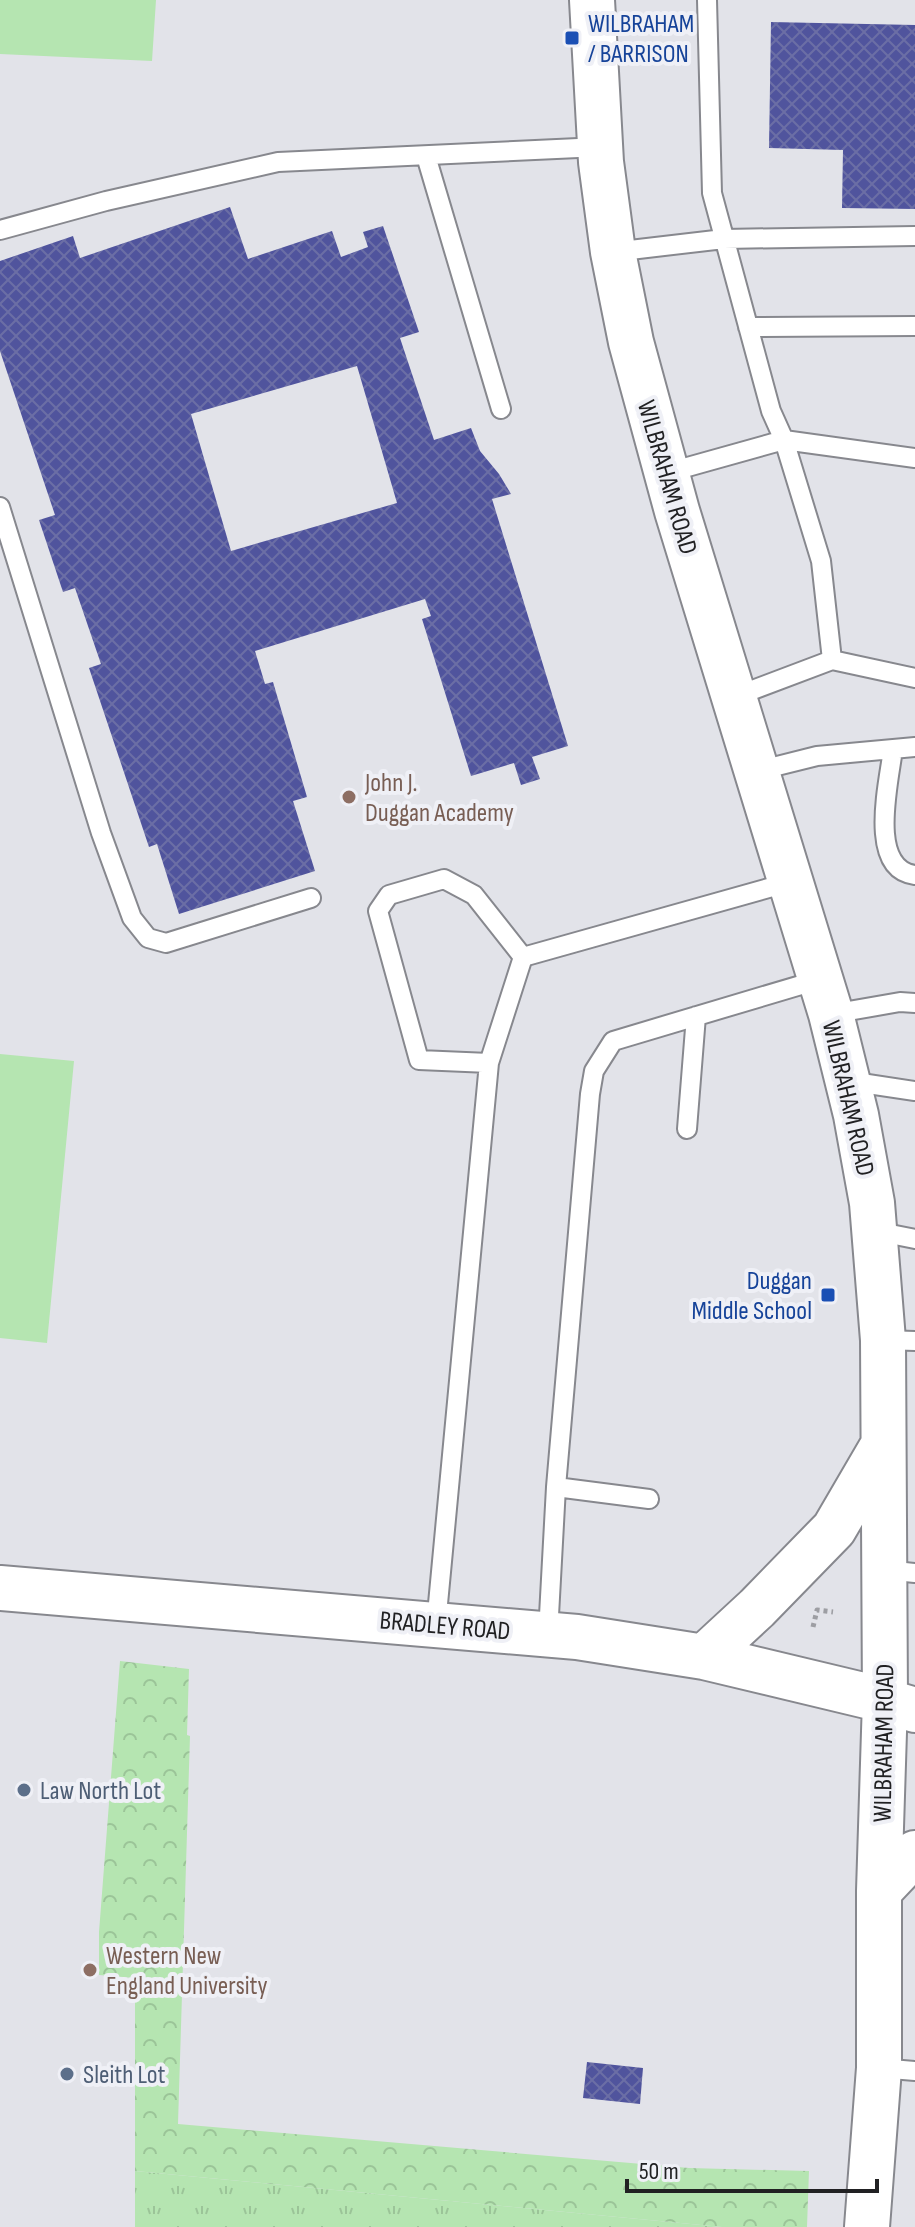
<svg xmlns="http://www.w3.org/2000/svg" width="915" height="2227" font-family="'Sofia Sans Condensed',sans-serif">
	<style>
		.grass { fill: url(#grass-tufts) }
		.forest { fill: url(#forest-crowns) }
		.park { fill: #b5e5b1 }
		.building { fill: url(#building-cross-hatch); fill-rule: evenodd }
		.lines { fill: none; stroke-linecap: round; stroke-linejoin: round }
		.service-casing { stroke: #87888e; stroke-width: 22 }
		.secondary-casing { stroke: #87888e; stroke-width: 48 }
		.path { stroke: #9d9ea3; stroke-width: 5; stroke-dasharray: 4 4; stroke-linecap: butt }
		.service { stroke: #fff; stroke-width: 18 }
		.secondary { stroke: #fff; stroke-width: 44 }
		.transit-dot { fill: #1a4fb4; stroke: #eff0f6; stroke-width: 3 }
		.education-dot { fill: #8d6e63; stroke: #eff0f6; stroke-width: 3 }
		.service-dot { fill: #5c6f8a; stroke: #eff0f6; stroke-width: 3 }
		.labels { text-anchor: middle; stroke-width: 8; stroke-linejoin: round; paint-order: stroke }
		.transit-label { font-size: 26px; fill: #164399; stroke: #eff0f6; text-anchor: start }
		.street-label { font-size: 26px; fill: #212123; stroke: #eff0f6 }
		.education-label { font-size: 26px; fill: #785e54; stroke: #eff0f6; text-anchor: start }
		.service-label { font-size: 26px; fill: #4e5e75; stroke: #eff0f6; text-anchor: start }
	</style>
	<defs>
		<pattern id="grass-tufts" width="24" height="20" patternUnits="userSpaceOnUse" patternTransform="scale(2)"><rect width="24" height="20" fill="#b5e5b1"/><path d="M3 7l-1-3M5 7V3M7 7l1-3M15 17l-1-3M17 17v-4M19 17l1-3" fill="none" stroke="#9bc498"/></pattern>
		<pattern id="forest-crowns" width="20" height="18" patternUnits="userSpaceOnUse" patternTransform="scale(2)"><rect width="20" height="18" fill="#b5e5b1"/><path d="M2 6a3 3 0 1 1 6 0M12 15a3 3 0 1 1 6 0" fill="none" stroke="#9bc498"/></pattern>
		<pattern id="building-cross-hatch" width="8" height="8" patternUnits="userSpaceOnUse" patternTransform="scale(2)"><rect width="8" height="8" fill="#50549d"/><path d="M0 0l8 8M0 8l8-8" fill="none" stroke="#6b6ea5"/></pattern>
	</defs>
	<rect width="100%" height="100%" fill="#e2e3e9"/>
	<!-- grass -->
	<path class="grass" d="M135 2171 722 2227H135Z"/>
	<!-- forest -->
	<path class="forest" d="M120 1661 189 1669 187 1735 190 1736 178 2124 689 2168 809 2171 807 2227H722L135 2171V1978L99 1975V1932Z"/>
	<!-- park -->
	<path class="park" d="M0 0H156L152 61 0 54Z
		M0 1054 74 1061 47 1343 0 1338Z"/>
	<!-- building -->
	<path class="building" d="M771 22 915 25V209L842 208 843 150 769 148Z
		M230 207 248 259 332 231 341 257 368 247 363 232 383 226 419 332 400 338 434 440 471 428 480 451 499 474 511 494 492 499 568 746 532 757 540 779 521 785 514 763 471 776 422 619 431 616 425 599 255 651 265 684 273 682 307 797 293 801 315 871 179 914 157 844 149 847 89 668 101 664 75 588 63 592 39 520 55 515 0 351V261L73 236 80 258ZM357 366 397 503 231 551 191 414Z
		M587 2062 643 2068 640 2104 583 2098Z"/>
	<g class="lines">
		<!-- service casing -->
		<g class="service-casing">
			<path id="service" d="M707 0 712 193 771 411 784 440 821 561 832 660
				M426 156 501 409
				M0 230 106 201 278 162 600 147
				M613 252 724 239 915 236
				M748 327 915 326
				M666 473 784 440 915 458
				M0 507 101 833 132 918 148 938 166 943 311 898
				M734 697 832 660 915 678
				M893 749C889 782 867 869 915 875
				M757 771 817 756 915 747
				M523 957 790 882
				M831 1014 900 1002 915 1003
				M489 1063 419 1060 378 911 389 895 444 879 474 895 523 957
				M848 1081 915 1091
				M687 1129 696 1016
				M875 1231 915 1239
				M883 1340 915 1341
				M556 1487 649 1499
				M885 1570 915 1573
				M436 1625 489 1063 523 957
				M548 1634 556 1487 590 1094 594 1071 613 1041 821 979
				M879 2068 915 2071"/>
		</g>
		<!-- secondary casing -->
		<g class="secondary-casing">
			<path id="secondary" d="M592 0 601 162 613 252 631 342 677 511 831 1014 856 1115 872 1203 883 1340 885 1700 879 1891V2068L867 2227
				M0 1588 577 1637 704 1657 871 1697 915 1710
				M704 1657 757 1608 834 1529 883 1445
				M879 1891 915 1853"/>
		</g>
		<!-- path -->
		<path class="path" d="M813 1627 817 1610 833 1612"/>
		<!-- service -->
		<use href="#service" class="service"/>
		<!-- secondary -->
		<use href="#secondary" class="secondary"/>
	</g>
	<!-- markers -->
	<g class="transit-dot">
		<rect x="564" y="30" width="16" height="16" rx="4"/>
		<rect x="820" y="1287" width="16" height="16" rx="4"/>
	</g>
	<g class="education-dot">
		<circle cx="349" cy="797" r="8"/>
		<circle cx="90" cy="1970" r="8"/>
	</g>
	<g class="service-dot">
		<circle cx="24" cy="1790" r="8"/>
		<circle cx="67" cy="2074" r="8"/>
	</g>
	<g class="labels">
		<!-- transit labels -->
		<g class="transit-label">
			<text x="588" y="32">WILBRAHAM<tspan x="588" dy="30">/ BARRISON</tspan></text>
			<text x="812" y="1289" text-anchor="end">Duggan<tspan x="812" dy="30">Middle School</tspan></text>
		</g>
		<!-- street labels -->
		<g class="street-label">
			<text transform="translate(668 477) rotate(74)" y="9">WILBRAHAM ROAD</text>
			<text transform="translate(849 1098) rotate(77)" y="9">WILBRAHAM ROAD</text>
			<text transform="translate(445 1625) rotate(5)" y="9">BRADLEY ROAD</text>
			<text transform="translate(883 1743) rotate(-89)" y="9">WILBRAHAM ROAD</text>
		</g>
		<!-- education labels -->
		<g class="education-label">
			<text x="365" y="791">John J.<tspan x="365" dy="30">Duggan Academy</tspan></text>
			<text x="106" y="1964">Western New<tspan x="106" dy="30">England University</tspan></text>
		</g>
		<!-- service labels -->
		<g class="service-label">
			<text x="40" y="1799">Law North Lot</text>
			<text x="83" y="2083">Sleith Lot</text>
		</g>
	</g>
	<!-- scale -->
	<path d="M627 2179v12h250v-12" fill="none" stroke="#212123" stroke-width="4"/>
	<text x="639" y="2179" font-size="24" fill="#212123" stroke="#eff0f6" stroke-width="6" paint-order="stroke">50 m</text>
</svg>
